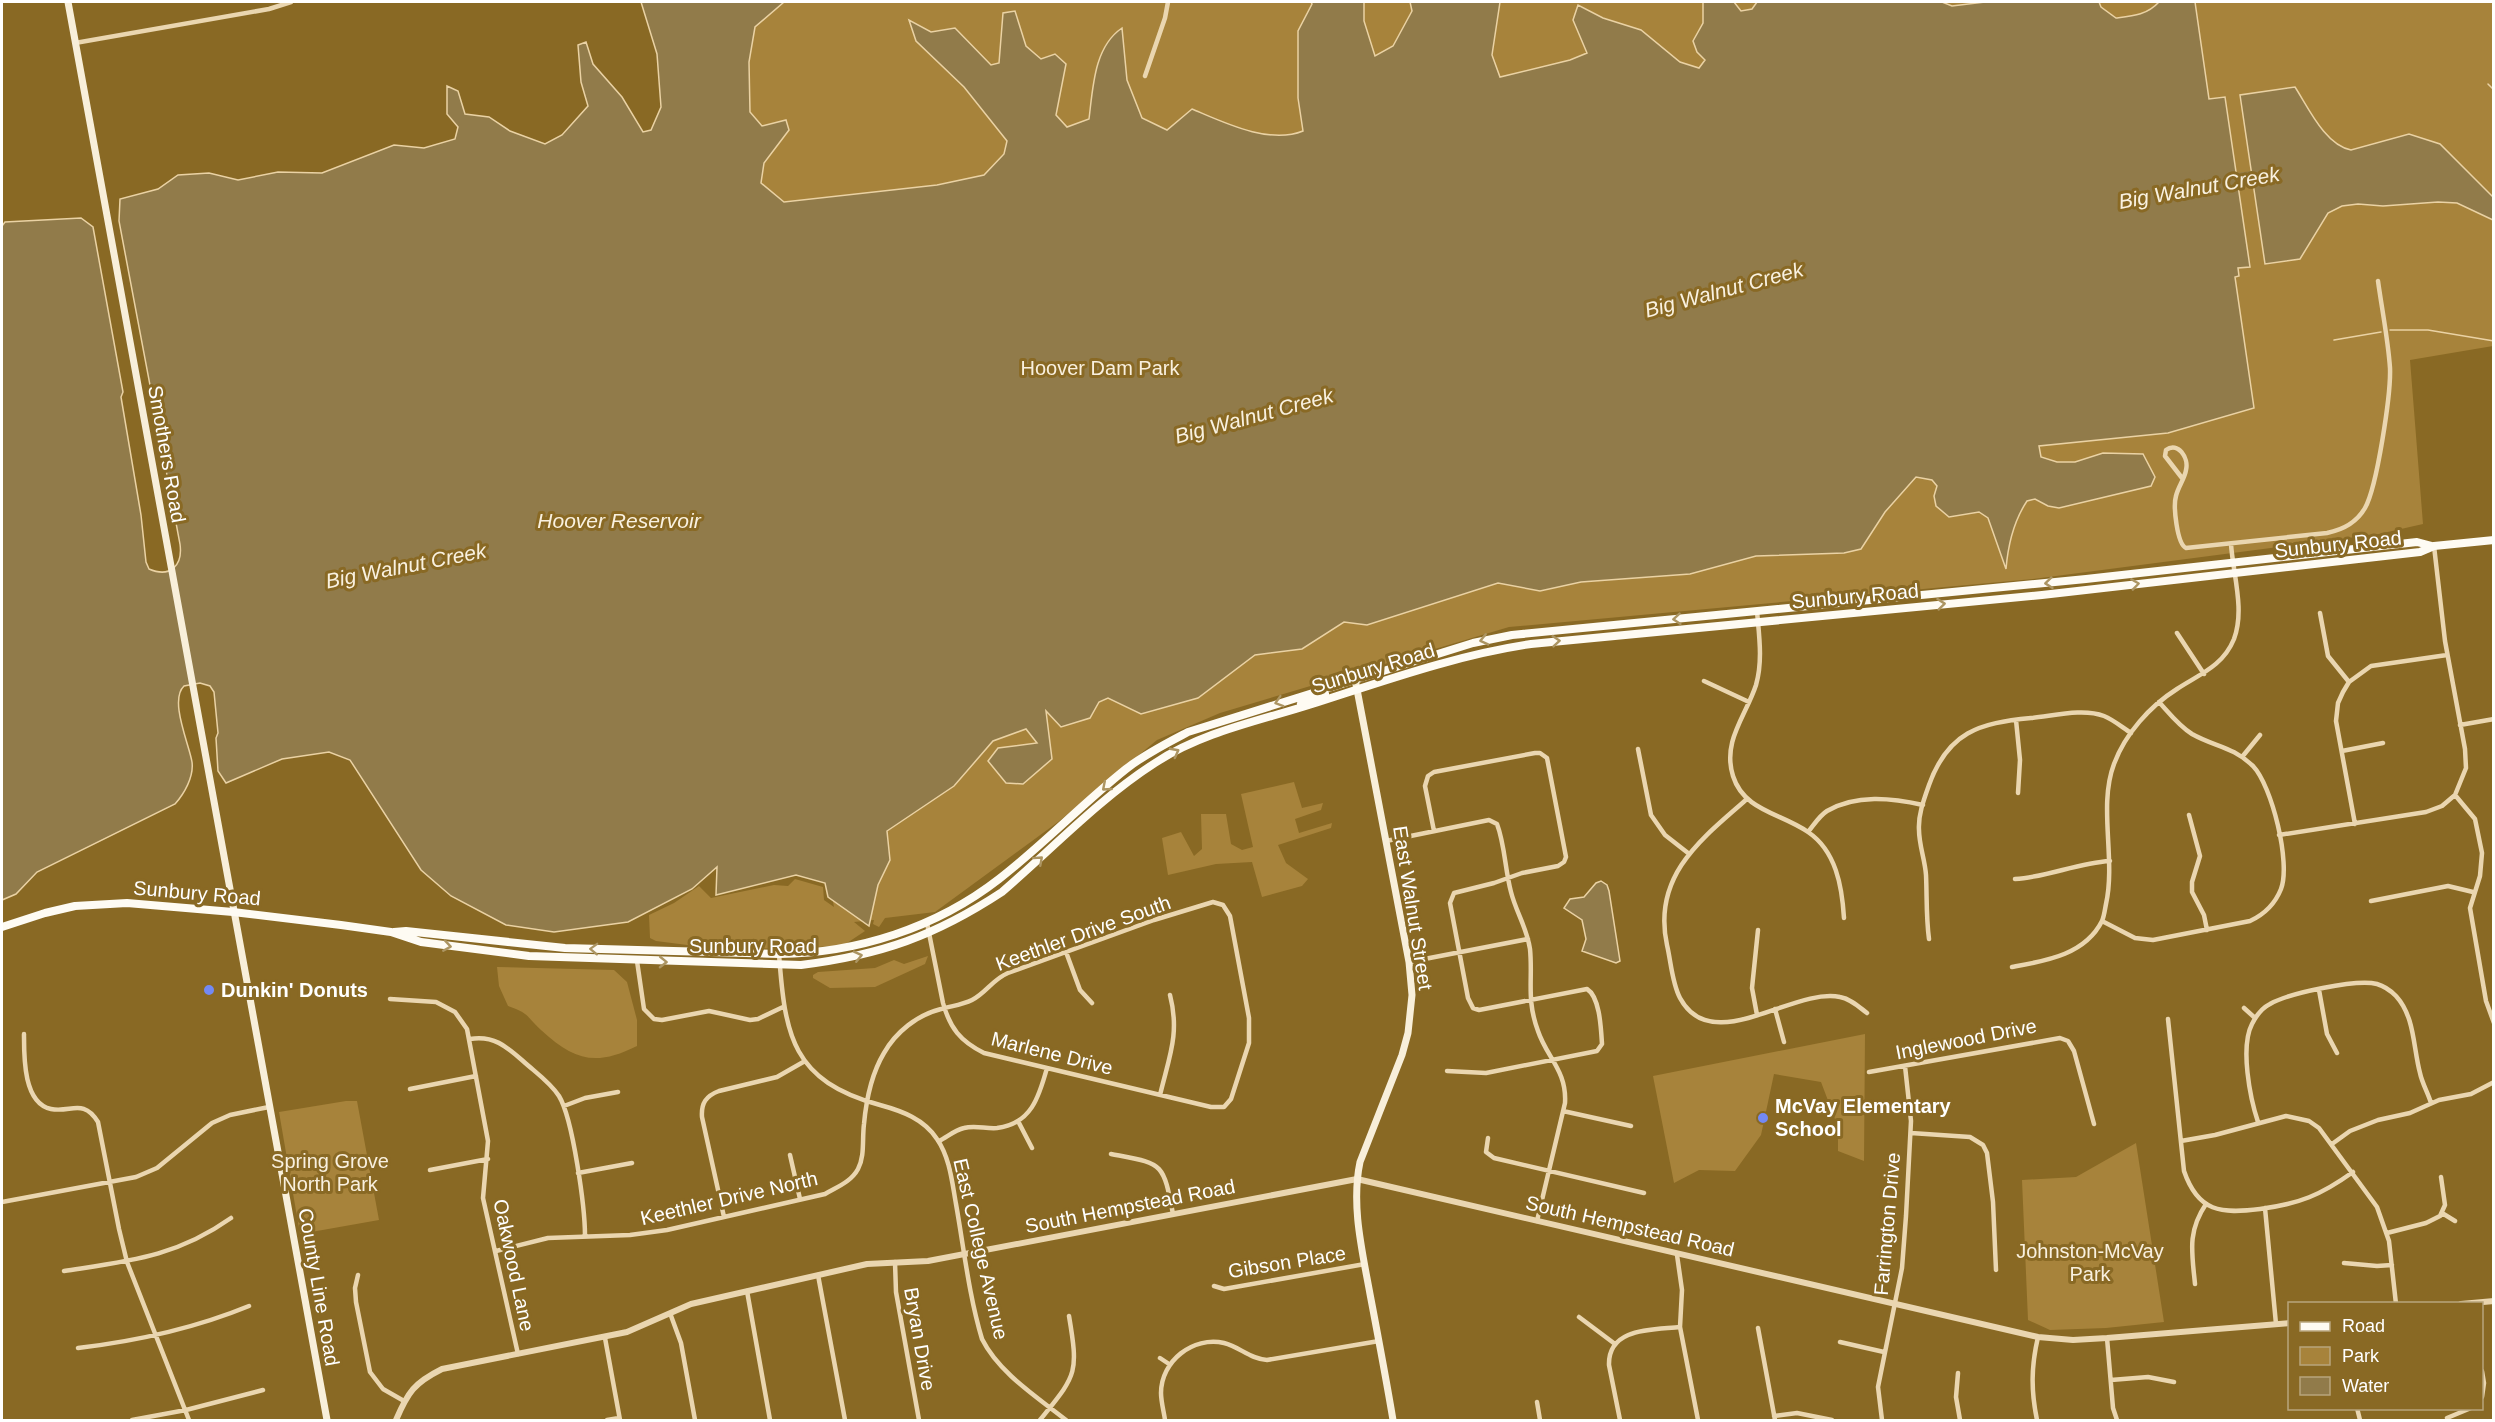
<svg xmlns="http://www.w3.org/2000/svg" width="2495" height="1422" font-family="Arial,sans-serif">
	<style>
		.green { fill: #a7833b }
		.water { fill: #917b4a; stroke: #ead2a4; stroke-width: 1.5 }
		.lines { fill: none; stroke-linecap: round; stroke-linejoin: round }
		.stream { stroke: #ead2a4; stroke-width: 1.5 }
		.river { stroke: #917b4a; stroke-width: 10 }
		.minor { stroke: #ead6b0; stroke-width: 4.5 }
		.tertiary { stroke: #ead6b0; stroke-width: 6 }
		.secondary { stroke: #f8efda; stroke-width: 7 }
		.primary { stroke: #fefbf3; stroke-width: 8 }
		.oneway { stroke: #ac9562 }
		.poi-dot { fill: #7389f4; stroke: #896924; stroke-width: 2 }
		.labels { text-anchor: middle; stroke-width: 6; stroke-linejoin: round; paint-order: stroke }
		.park-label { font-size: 20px; fill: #f9f0df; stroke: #896924 }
		.street-label { font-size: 20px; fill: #fff; stroke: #896924 }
		.poi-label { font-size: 20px; font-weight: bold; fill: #fff; stroke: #896924; text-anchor: start }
		.water-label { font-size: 21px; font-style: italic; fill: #f9f1e0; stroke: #896924 }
	</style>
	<rect width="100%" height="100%" fill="#896924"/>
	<!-- green -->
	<path class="green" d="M670 2H2493V346L2410 360 2423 524 2379 534 2033 579 1509 627 1220 713 1157 740 1058 822 935 912 885 918 879 927 873 924 874 920 854 922 865 931 844 945 790 949 703 947 656 941 650 938 649 915 674 903 699 886 711 898 774 885 788 886 795 879 823 887 824 900 834 907 682 142Z
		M1294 782 1302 808 1323 803 1321 810 1295 819 1299 833 1332 823 1331 828 1278 845 1286 863 1308 879 1302 886 1262 897 1252 862 1216 864 1168 875 1162 838 1181 832 1194 856 1202 849 1201 814H1226L1231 844 1242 850 1253 847 1241 794Z
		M928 956 925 964 875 987 830 988 813 978V975L818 972 875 968 894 960 904 964Z
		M497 967 614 970 627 982 637 1020V1046C595 1067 574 1060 541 1030 525 1015 530 1014 508 1006L499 986Z
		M1865 1034 1864 1161 1838 1151V1127L1821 1082 1774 1074 1761 1135 1735 1171 1699 1170 1674 1183 1653 1076Z
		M346 1101H357L379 1220 300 1234 279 1112Z
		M2136 1143 2164 1322 2106 1328 2050 1330 2028 1320 2022 1180 2076 1177Z"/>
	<!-- water -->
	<path class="water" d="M641 2H784L755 27 749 62 750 112 762 126 786 120 789 130 764 163 761 183 784 202 937 185 984 175 1004 154 1007 141 964 87 916 41 909 20 931 32 955 28 991 65 999 63 1003 13 1015 11 1026 46 1041 59 1055 54 1066 64 1056 115 1067 127 1089 119C1093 87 1094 47 1122 28L1127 80 1142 118 1167 130 1192 109C1223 122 1269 145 1303 131L1298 98V31L1312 4 1311 2H1364V21L1375 56 1393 46 1412 11 1410 2H1500L1492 55 1500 77 1570 60 1587 53 1573 20 1578 5 1603 18 1641 30 1680 62 1699 68 1705 60 1697 52 1693 41 1703 23V2H1734L1741 11 1752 9 1757 2H1942L1952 6 1985 2H2099L2101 7 2116 18C2133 16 2147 15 2159 2H2195L2209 99 2225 97 2250 267 2238 268 2239 276 2235 277 2254 408 2168 433 2039 446 2041 457 2057 462H2075L2103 453 2143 454 2155 477 2151 486 2059 508 2048 506 2035 499 2027 501C2013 522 2008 545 2006 569L1988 518 1979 512 1949 517 1936 506 1934 496 1937 486 1932 480 1916 477 1885 512 1861 549 1844 553 1756 556 1690 574 1581 582 1540 591 1498 583 1367 625 1344 622 1302 649 1255 655 1198 698 1141 714 1108 698 1099 702 1090 718 1061 727 1046 711 1052 759 1023 784 1006 783 988 761 998 748 1037 743 1026 729 993 741 954 786 887 831 890 860 878 885 869 926 828 897 825 883 796 875 716 895 717 867 692 889 628 922 554 932 506 925 451 896 421 870 350 760 329 752 282 759 226 783 218 771 216 738 218 733 214 692 210 686 200 683 184 686C169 700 189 744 192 762 194 777 184 794 175 804L37 872 16 894 2 900V226L5 222 81 218 93 227 123 392 121 397 141 515 146 562 149 569C170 578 183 566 180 544L119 221 120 199 158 189 178 175 209 173 238 180 278 172 322 173 394 145 424 148 455 139 458 127 447 114V86L458 91 465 114 489 117 510 131 545 144 562 135 588 106 581 82 578 45 586 42 593 64 622 97 643 132 651 130 661 107 657 54Z
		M2295 87C2308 107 2325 145 2351 150L2409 134 2440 144 2493 197V220L2457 203 2438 202 2383 206 2358 204 2342 206 2328 213 2300 259 2265 264 2240 95Z
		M1601 881 1607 885 1609 891 1620 961 1616 963 1582 951 1586 939 1582 920 1564 908 1570 899 1584 897 1596 883Z"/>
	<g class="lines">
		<!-- stream -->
		<path class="stream" d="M2488 84 2494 90
			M2390 330H2428L2494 341
			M2334 340 2381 332"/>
		<!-- river -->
		<path class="river" d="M2225 180 2266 174"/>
		<!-- minor -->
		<path class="minor" d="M75 43 269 9 291 2
			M1145 76 1165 18 1168 2
			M2182 478 2165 456 2166 450C2178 441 2189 458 2186 470 2185 478 2178 487 2176 496 2173 506 2177 544 2186 548L2327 533C2342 530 2357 522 2365 508 2377 487 2391 394 2390 368 2388 339 2382 310 2378 281
			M1757 611C1759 635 1763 661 1756 685 1746 716 1722 741 1733 776 1744 811 1781 813 1808 832 1836 851 1842 886 1844 918
			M2320 613 2328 656 2349 682
			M2177 633 2204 674
			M1704 681 1749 702
			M2016 720 2020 760 2018 793
			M2460 725 2494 719
			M1638 749 1651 815 1665 835 1688 853
			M2342 751 2383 743
			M2242 757 2260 735
			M2455 795 2475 819 2482 853 2480 876 2470 908 2486 1001 2494 1023
			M1747 799C1701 839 1652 876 1667 945 1671 962 1672 983 1680 998 1712 1058 1793 987 1840 997 1851 999 1859 1007 1867 1013
			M2189 815 2200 856 2192 882V892L2204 915 2207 930
			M2355 824 2336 721 2338 703 2343 692 2349 682 2371 666 2447 655
			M1434 831 1425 786 1428 776 1434 772 1535 753H1540L1547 758 1566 857 1564 862 1558 866 1522 873 1494 883 1454 893 1450 903 1468 998 1473 1008 1479 1010 1587 989C1600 997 1601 1029 1602 1044L1597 1051 1592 1052 1486 1073 1447 1071
			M1808 832C1814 825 1819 816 1827 811 1856 794 1892 798 1923 805
			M2279 835 2426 812 2442 806 2455 795 2466 768 2465 749 2445 641 2434 546
			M1386 841 1489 820 1497 824C1505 845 1505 870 1511 892 1516 912 1527 928 1530 949 1533 979 1526 999 1538 1031 1547 1058 1567 1071 1565 1103L1537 1221
			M2015 879C2048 877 2077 863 2110 861
			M2371 901 2448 886 2473 892
			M2102 921 2135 938 2153 940 2250 921C2263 915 2275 904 2281 889 2291 863 2272 786 2253 766 2232 746 2215 747 2192 734 2179 726 2169 713 2159 702
			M1929 939C1926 917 1927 896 1926 875 1925 860 1919 845 1919 830 1918 815 1924 799 1929 785 1948 732 1979 723 2031 718 2053 716 2083 708 2104 716 2114 720 2123 728 2131 733
			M1066 952 1080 990 1092 1003
			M779 954C785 1036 792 1081 880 1105 902 1111 924 1119 937 1139 950 1158 952 1182 956 1204 964 1249 969 1296 982 1339 999 1373 1037 1397 1066 1420
			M637 961 644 1009 654 1019 662 1020 709 1011 750 1020 758 1019 783 1007
			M1409 962 1528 939
			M2012 967C2045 961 2085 955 2102 921 2104 917 2105 909 2106 904 2116 859 2098 806 2114 764 2125 734 2150 706 2177 689 2200 674 2223 666 2234 639 2245 610 2233 574 2231 544
			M2319 990 2327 1034 2337 1053
			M390 999 436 1002 455 1012 467 1029 488 1141 483 1198 518 1354
			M2244 1008 2255 1018
			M1775 1009 1784 1042
			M1757 1015 1752 988 1758 930
			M2168 1019 2184 1171C2198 1212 2221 1214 2260 1209 2299 1204 2321 1195 2353 1172
			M24 1034C24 1056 23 1103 51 1109 71 1113 83 1098 98 1122L119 1229 127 1262 189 1420
			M470 1039C493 1035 506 1046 523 1061 535 1072 550 1082 559 1096 573 1119 585 1208 585 1236
			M1869 1072 2060 1038 2068 1041 2074 1051 2094 1124
			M410 1089 476 1076
			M1160 1095C1169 1057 1180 1034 1170 995
			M564 1106 585 1098 618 1092
			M1563 1111 1631 1126
			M1018 1121 1032 1148
			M2258 1122C2250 1098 2240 1047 2252 1024 2256 1016 2262 1008 2270 1004 2289 993 2356 979 2377 984 2384 986 2390 990 2396 996 2415 1017 2413 1047 2420 1073 2422 1083 2428 1093 2431 1103
			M1911 1133 1970 1137 1983 1145 1987 1153 1993 1202 1996 1270
			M1488 1138 1486 1152 1494 1158 1644 1193
			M939 1141C947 1137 955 1130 964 1128 975 1125 986 1129 997 1128 1031 1124 1039 1097 1047 1068
			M2181 1141 2215 1135 2286 1116 2309 1121 2319 1128 2377 1207 2389 1241 2396 1304
			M2332 1144 2350 1131 2378 1120 2410 1113 2439 1100 2471 1094 2494 1082
			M1111 1154C1163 1164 1163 1161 1173 1214
			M790 1155 800 1199
			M430 1170 488 1159
			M578 1173 632 1163
			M2 1202 136 1177 157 1168 212 1123 230 1115 269 1107
			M2265 1208 2276 1324
			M2442 1213 2455 1221
			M724 1217 702 1117C701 1103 706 1096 719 1091L777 1077 805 1061
			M2387 1233 2426 1223 2440 1216 2445 1205 2441 1177
			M496 1251 548 1238 630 1235 667 1230 825 1194C837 1187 851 1182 858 1169 865 1156 862 1139 864 1124 866 1102 872 1073 884 1053 896 1032 917 1015 941 1009 951 1006 962 1005 972 1000 986 993 993 979 1008 973L1154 920 1213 902 1223 905 1230 916 1249 1018V1043L1231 1099 1224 1107H1211L984 1053C960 1041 950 1028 943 1003L927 923
			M1677 1255 1682 1290 1680 1327 1698 1420
			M895 1262 896 1292 919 1420
			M2344 1263 2377 1266 2392 1265
			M64 1271C129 1261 176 1257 231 1218
			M358 1275 355 1288 356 1302 370 1372 383 1389 404 1401
			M818 1275 845 1420
			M2195 1284C2192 1253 2187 1232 2206 1204
			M1214 1286 1224 1289 1365 1264
			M747 1291 770 1420
			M670 1313 681 1343 695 1420
			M1579 1317 1615 1344
			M1758 1328 1775 1420
			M605 1338 620 1420
			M2107 1338 2113 1408 2117 1420
			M1840 1342 1884 1352
			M78 1348C137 1341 193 1329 249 1306
			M1160 1358 1169 1364
			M2482 1371 2484 1383 2482 1397
			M1958 1373 1956 1397 1960 1420
			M2111 1380 2148 1377 2174 1382
			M1537 1402 1540 1420
			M2357 1408 2360 1420
			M1774 1416 1797 1413 1832 1420
			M2447 1418 2471 1408
			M132 1420 186 1410 263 1390
			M607 1420 619 1418
			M1040 1420C1076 1375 1079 1375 1069 1316
			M1165 1420C1164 1412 1161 1402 1161 1393 1161 1361 1193 1336 1224 1343 1240 1347 1250 1359 1267 1360L1379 1341
			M1620 1420 1609 1365C1608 1327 1654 1330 1680 1327
			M1882 1420 1878 1387 1902 1268 1906 1216 1911 1121 1905 1066
			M2037 1420C2031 1391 2031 1367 2038 1337"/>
		<!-- tertiary -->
		<path class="tertiary" d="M2461 1304 2494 1301
			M396 1420C408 1392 414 1383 442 1369L627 1332 691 1304 867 1264 928 1261 1357 1179 2038 1337 2073 1340 2107 1338 2290 1323"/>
		<!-- secondary -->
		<path class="secondary" d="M68 2 327 1420
			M1355 679 1409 962 1412 995 1408 1033 1402 1055 1360 1162C1351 1205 1362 1250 1370 1294 1378 1336 1386 1378 1393 1420"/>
		<!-- primary -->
		<path class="primary" d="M1301 704 1308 699 1325 694
			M2 927 45 913 75 906 127 903 233 912 341 925 391 932 421 942 529 956 801 965C881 955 935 936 1002 892 1052 849 1099 799 1155 763 1202 732 1259 721 1312 704 1384 681 1456 655 1531 644L2042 595 2420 552 2434 546 2494 540
			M394 932 406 931 565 948 779 954C857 953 936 928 999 879 1043 845 1082 804 1126 769 1145 754 1167 743 1188 732L1473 643 1512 635 2086 579 2417 542 2432 546"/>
	</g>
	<!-- one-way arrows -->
	<defs><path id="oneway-chevron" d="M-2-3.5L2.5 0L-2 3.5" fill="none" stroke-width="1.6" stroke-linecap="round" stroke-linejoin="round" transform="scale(1.5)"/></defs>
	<g class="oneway">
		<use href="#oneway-chevron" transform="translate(2049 583) rotate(174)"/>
		<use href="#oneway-chevron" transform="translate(2135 584) rotate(-8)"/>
		<use href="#oneway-chevron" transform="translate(1941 604) rotate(-6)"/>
		<use href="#oneway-chevron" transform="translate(1677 619) rotate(175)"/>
		<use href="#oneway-chevron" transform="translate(1484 640) rotate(167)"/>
		<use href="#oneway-chevron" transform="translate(1556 641) rotate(-5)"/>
		<use href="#oneway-chevron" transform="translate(1279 702) rotate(163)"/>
		<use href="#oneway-chevron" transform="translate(1175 752) rotate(-28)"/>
		<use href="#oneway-chevron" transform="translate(1106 787) rotate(139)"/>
		<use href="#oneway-chevron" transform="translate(1039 860) rotate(-42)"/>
		<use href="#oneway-chevron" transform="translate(447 946) rotate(9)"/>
		<use href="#oneway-chevron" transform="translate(594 949) rotate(-178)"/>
		<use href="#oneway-chevron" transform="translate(858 956) rotate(-13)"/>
		<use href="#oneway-chevron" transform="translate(663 962) rotate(1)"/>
	</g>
	<!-- markers -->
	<g class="poi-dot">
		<circle cx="209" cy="990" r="6"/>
		<circle cx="1763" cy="1118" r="6"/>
	</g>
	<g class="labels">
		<!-- park labels -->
		<g class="park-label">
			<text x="1100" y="375">Hoover Dam Park</text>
			<text x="330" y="1168">Spring Grove<tspan x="330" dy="23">North Park</tspan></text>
			<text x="2090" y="1258">Johnston-McVay<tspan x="2090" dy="23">Park</tspan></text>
		</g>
		<!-- street labels -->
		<g class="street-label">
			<text transform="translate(167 454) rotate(80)" y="7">Smothers Road</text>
			<text transform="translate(2338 544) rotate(-6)" y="7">Sunbury Road</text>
			<text transform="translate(1855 596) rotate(-5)" y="7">Sunbury Road</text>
			<text transform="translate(1373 668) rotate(-17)" y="7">Sunbury Road</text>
			<text transform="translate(197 893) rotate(5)" y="7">Sunbury Road</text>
			<text transform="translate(1413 908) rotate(81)" y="7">East Walnut Street</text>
			<text transform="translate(1083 933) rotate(-20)" y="7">Keethler Drive South</text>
			<text x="753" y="953">Sunbury Road</text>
			<text transform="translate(1966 1039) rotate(-11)" y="7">Inglewood Drive</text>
			<text transform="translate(1052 1053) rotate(14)" y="7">Marlene Drive</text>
			<text transform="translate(729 1198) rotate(-13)" y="7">Keethler Drive North</text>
			<text transform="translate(1130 1206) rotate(-11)" y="7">South Hempstead Road</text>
			<text transform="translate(1887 1224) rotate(-85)" y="7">Farrington Drive</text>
			<text transform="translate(1630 1226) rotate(13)" y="7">South Hempstead Road</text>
			<text transform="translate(981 1249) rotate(77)" y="7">East College Avenue</text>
			<text transform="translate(1287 1262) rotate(-9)" y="7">Gibson Place</text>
			<text transform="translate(514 1265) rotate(78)" y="7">Oakwood Lane</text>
			<text transform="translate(319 1287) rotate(80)" y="7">County Line Road</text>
			<text transform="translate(920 1339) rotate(80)" y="7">Bryan Drive</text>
		</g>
		<!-- poi labels -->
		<g class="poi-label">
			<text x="221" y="997">Dunkin' Donuts</text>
			<text x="1775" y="1113">McVay Elementary<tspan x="1775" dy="23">School</tspan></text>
		</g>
		<!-- water labels -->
		<g class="water-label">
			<text transform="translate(2199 188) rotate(-10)" y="7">Big Walnut Creek</text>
			<text transform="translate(1724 290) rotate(-15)" y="7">Big Walnut Creek</text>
			<text transform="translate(1254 416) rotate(-15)" y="7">Big Walnut Creek</text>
			<text x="619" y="528">Hoover Reservoir</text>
			<text transform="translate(406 566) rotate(-11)" y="7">Big Walnut Creek</text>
		</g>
	</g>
	<!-- border -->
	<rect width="2495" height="1422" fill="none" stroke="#ffffff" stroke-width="6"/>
	<!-- legend -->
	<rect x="2288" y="1302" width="195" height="108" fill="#896924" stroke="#b8a57c" stroke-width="1.5"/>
	<rect x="2300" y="1322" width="30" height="9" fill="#fefbf3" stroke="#b8a57c" stroke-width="1.5"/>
	<text x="2342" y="1332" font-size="18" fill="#ffffff">Road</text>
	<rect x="2300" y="1347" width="30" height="18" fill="#a7833b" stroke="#b8a57c" stroke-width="1.5"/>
	<text x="2342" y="1362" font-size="18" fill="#ffffff">Park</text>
	<rect x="2300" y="1377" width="30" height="18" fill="#917b4a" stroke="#b8a57c" stroke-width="1.5"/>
	<text x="2342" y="1392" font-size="18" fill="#ffffff">Water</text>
</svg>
